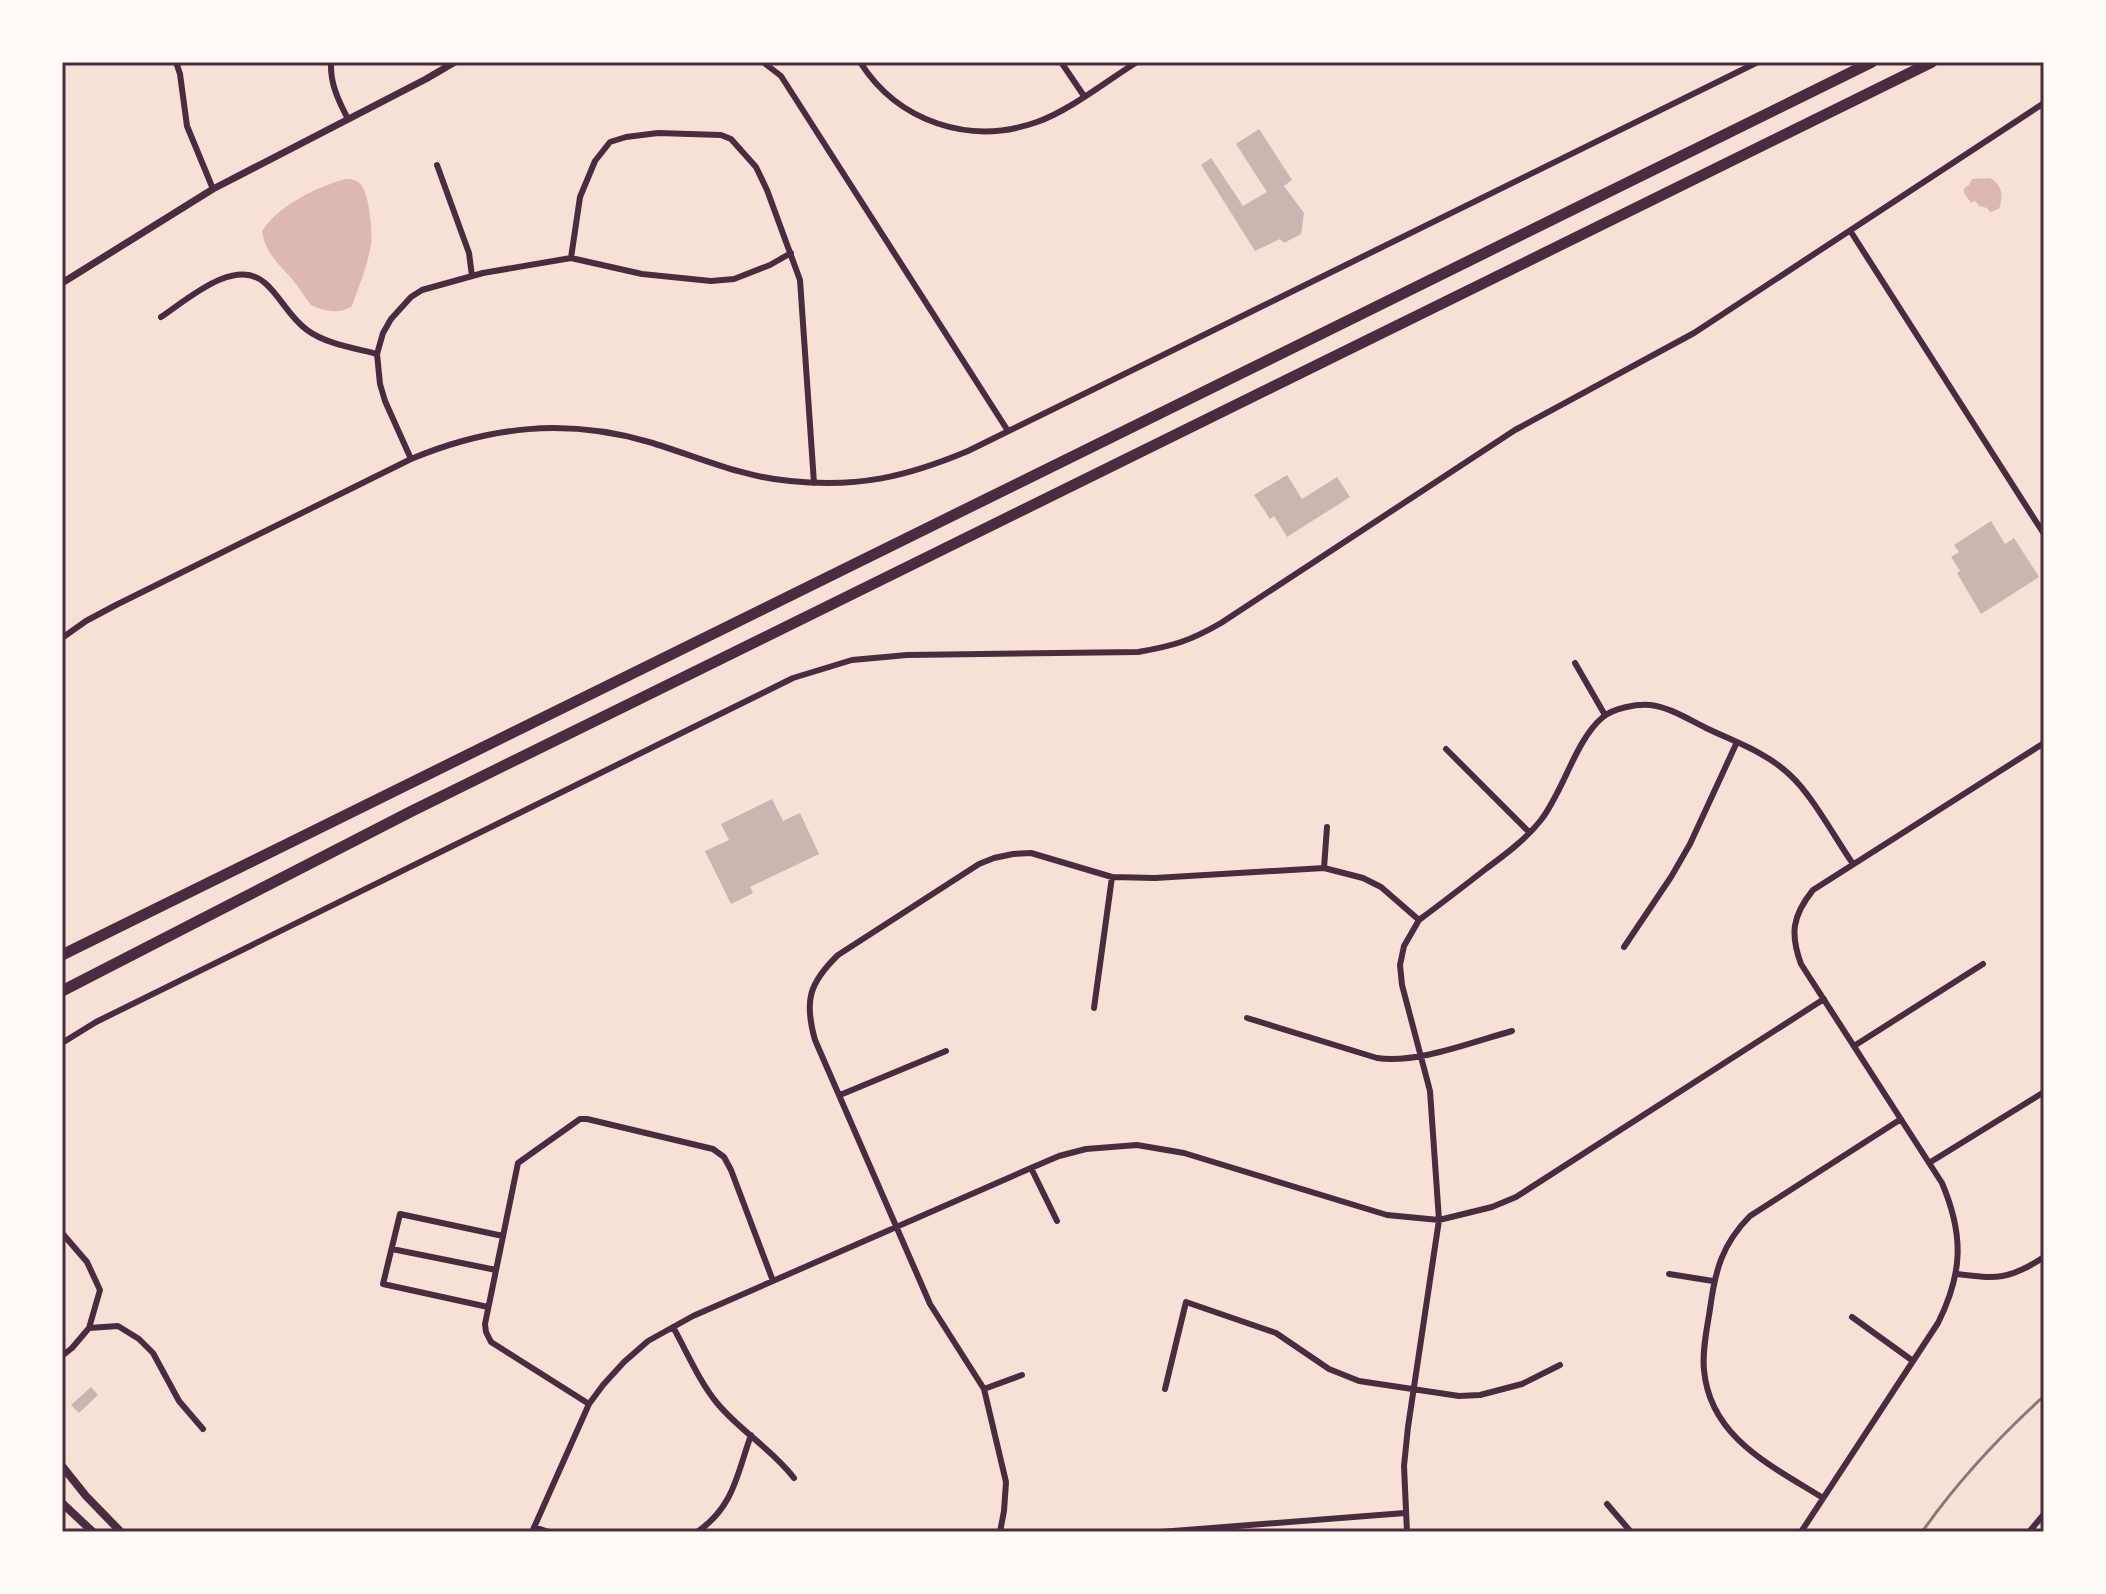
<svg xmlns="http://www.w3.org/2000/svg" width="2106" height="1594" font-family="'IBM Plex Serif',serif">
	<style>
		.water { fill: #dcb8b0 }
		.building { fill: #ccb4b1 }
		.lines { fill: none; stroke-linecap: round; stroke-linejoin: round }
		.minor { stroke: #4a2c40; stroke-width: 6 }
		.tertiary { stroke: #4a2c40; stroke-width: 7 }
		.secondary { stroke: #4a2c40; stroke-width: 8 }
		.motorway { stroke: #4a2c40; stroke-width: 11 }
		.rail { stroke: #8f747c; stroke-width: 3 }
		.neatline { fill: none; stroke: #4a2c40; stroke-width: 3 }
	</style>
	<rect width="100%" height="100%" fill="#f7e1d7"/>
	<!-- water -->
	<path class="water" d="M1990 178C2003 185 2003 196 1999 209L1990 212 1987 208 1979 206 1975 201 1971 203 1964 193V188L1969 185 1972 179Z
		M345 179C352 179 358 180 362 186 369 196 373 232 371 244 368 265 359 286 352 306 340 315 324 311 311 305 304 297 299 287 292 279 277 262 266 254 262 231 279 205 315 188 345 179Z"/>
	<!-- building -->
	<path class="building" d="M1259 129 1292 180 1284 186 1304 213 1301 234 1284 243 1280 239 1255 251 1201 165 1211 158 1243 206 1267 192 1236 144Z
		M1287 475 1302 499 1337 477 1350 497 1287 537 1274 516 1270 519 1254 495Z
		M1991 521 2005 544 2014 538 2039 577 1981 614 1957 573 1960 571 1951 557 1959 552 1954 545Z
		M772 799 783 821 800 813 819 854 750 887 753 893 731 904 705 851 729 840 721 824Z
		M91 1387 98 1395 79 1413 71 1405Z"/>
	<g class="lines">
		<!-- minor -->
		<path class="minor" d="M176 62 180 74 187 126 213 189
			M331 62C330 83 338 100 348 119
			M763 62 781 76 1008 431
			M860 62C898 122 970 146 1037 122 1069 111 1108 80 1137 62
			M1061 62 1084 96
			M437 165 469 253 472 276
			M1851 232 2044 534
			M571 258 580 197 595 161 610 142 626 137 658 133 721 135 731 139 756 167 767 190 800 280 814 483
			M161 317C187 300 235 256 265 283 281 297 289 317 307 330 326 344 354 348 377 354
			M411 459 385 401 380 384 377 354 383 333 391 319 411 297 422 290 483 273 571 258 642 274 711 281 734 279 770 265 791 253
			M62 638 86 621 116 605 411 459C490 426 566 418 649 442 696 456 741 477 790 481 858 488 906 477 968 451L1758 62
			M1575 663 1605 715
			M1446 749 1529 832
			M1324 868 1327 827
			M1624 947 1671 877 1690 844 1737 742
			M1094 1008 1112 877
			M1247 1018 1377 1058C1417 1064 1472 1042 1512 1031
			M62 1043 96 1022 793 678 852 660 907 655 1138 652C1173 646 1190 641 1221 623L1515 430 1694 333 2044 103
			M1854 1046 1983 964
			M840 1095 946 1051
			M1929 1163 2044 1092
			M1031 1168 1057 1221
			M62 1233 87 1262 100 1290 89 1328 72 1348 62 1356
			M392 1249 496 1270
			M1669 1274 1713 1281
			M1957 1274C1997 1279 2009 1280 2044 1257
			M488 1307 383 1284 400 1214 503 1236
			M1852 1317 1913 1361
			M673 1327C687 1352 699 1381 717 1403 740 1431 772 1449 794 1478
			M89 1328 118 1326 139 1339 153 1353 179 1401 203 1429
			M984 1389 1022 1375
			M1165 1389 1186 1302 1276 1333 1329 1369 1359 1381 1459 1396 1480 1395 1522 1384 1560 1365
			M589 1404 491 1342 486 1332 485 1324 518 1163 580 1119H587L713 1149 724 1157 731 1170 773 1281
			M1823 1498C1772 1466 1710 1438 1704 1370 1702 1350 1707 1329 1710 1309 1715 1271 1722 1244 1750 1216L1901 1119
			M1607 1504 1631 1532
			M534 1527 549 1532
			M532 1532 589 1404 603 1385 624 1362 648 1341 693 1316 1031 1168 1059 1156 1086 1149 1137 1145 1184 1153 1387 1215 1439 1220 1492 1207 1516 1197 1824 999
			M697 1532C734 1507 737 1474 751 1435
			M1000 1532 1004 1511 1006 1482 984 1389 930 1304 815 1040C804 1001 809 983 838 955L979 864 994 858 1013 854 1031 853 1112 877 1155 878 1324 868 1363 878 1381 887 1419 920
			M1160 1532 1405 1513
			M1407 1532 1404 1466 1408 1427 1439 1220 1430 1091 1402 985 1400 965 1404 946 1419 920C1442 903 1464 886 1487 868 1506 854 1526 839 1541 820 1564 790 1576 739 1603 717 1614 708 1636 704 1650 705 1669 707 1688 719 1706 728 1735 742 1766 752 1790 775 1812 795 1835 838 1853 864
			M1801 1532 1938 1323C1963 1273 1964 1235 1942 1183L1801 964C1790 934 1792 916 1813 890L2044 743
			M2029 1532 2044 1514"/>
		<!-- tertiary -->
		<path class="tertiary" d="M62 283 213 189 426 79 455 62"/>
		<!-- secondary -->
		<path class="secondary" d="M62 1466 86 1496 121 1532
			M62 1503 93 1532"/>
		<!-- motorway -->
		<path class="motorway" d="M62 955 1872 62
			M62 991 412 811 1932 62"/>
		<!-- rail -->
		<path class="rail" d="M1922 1532C1957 1482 1999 1437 2044 1396"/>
	</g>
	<!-- border -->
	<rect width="2106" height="1594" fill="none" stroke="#fffaf5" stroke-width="128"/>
	<rect x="64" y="64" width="1978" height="1466" class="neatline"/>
</svg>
